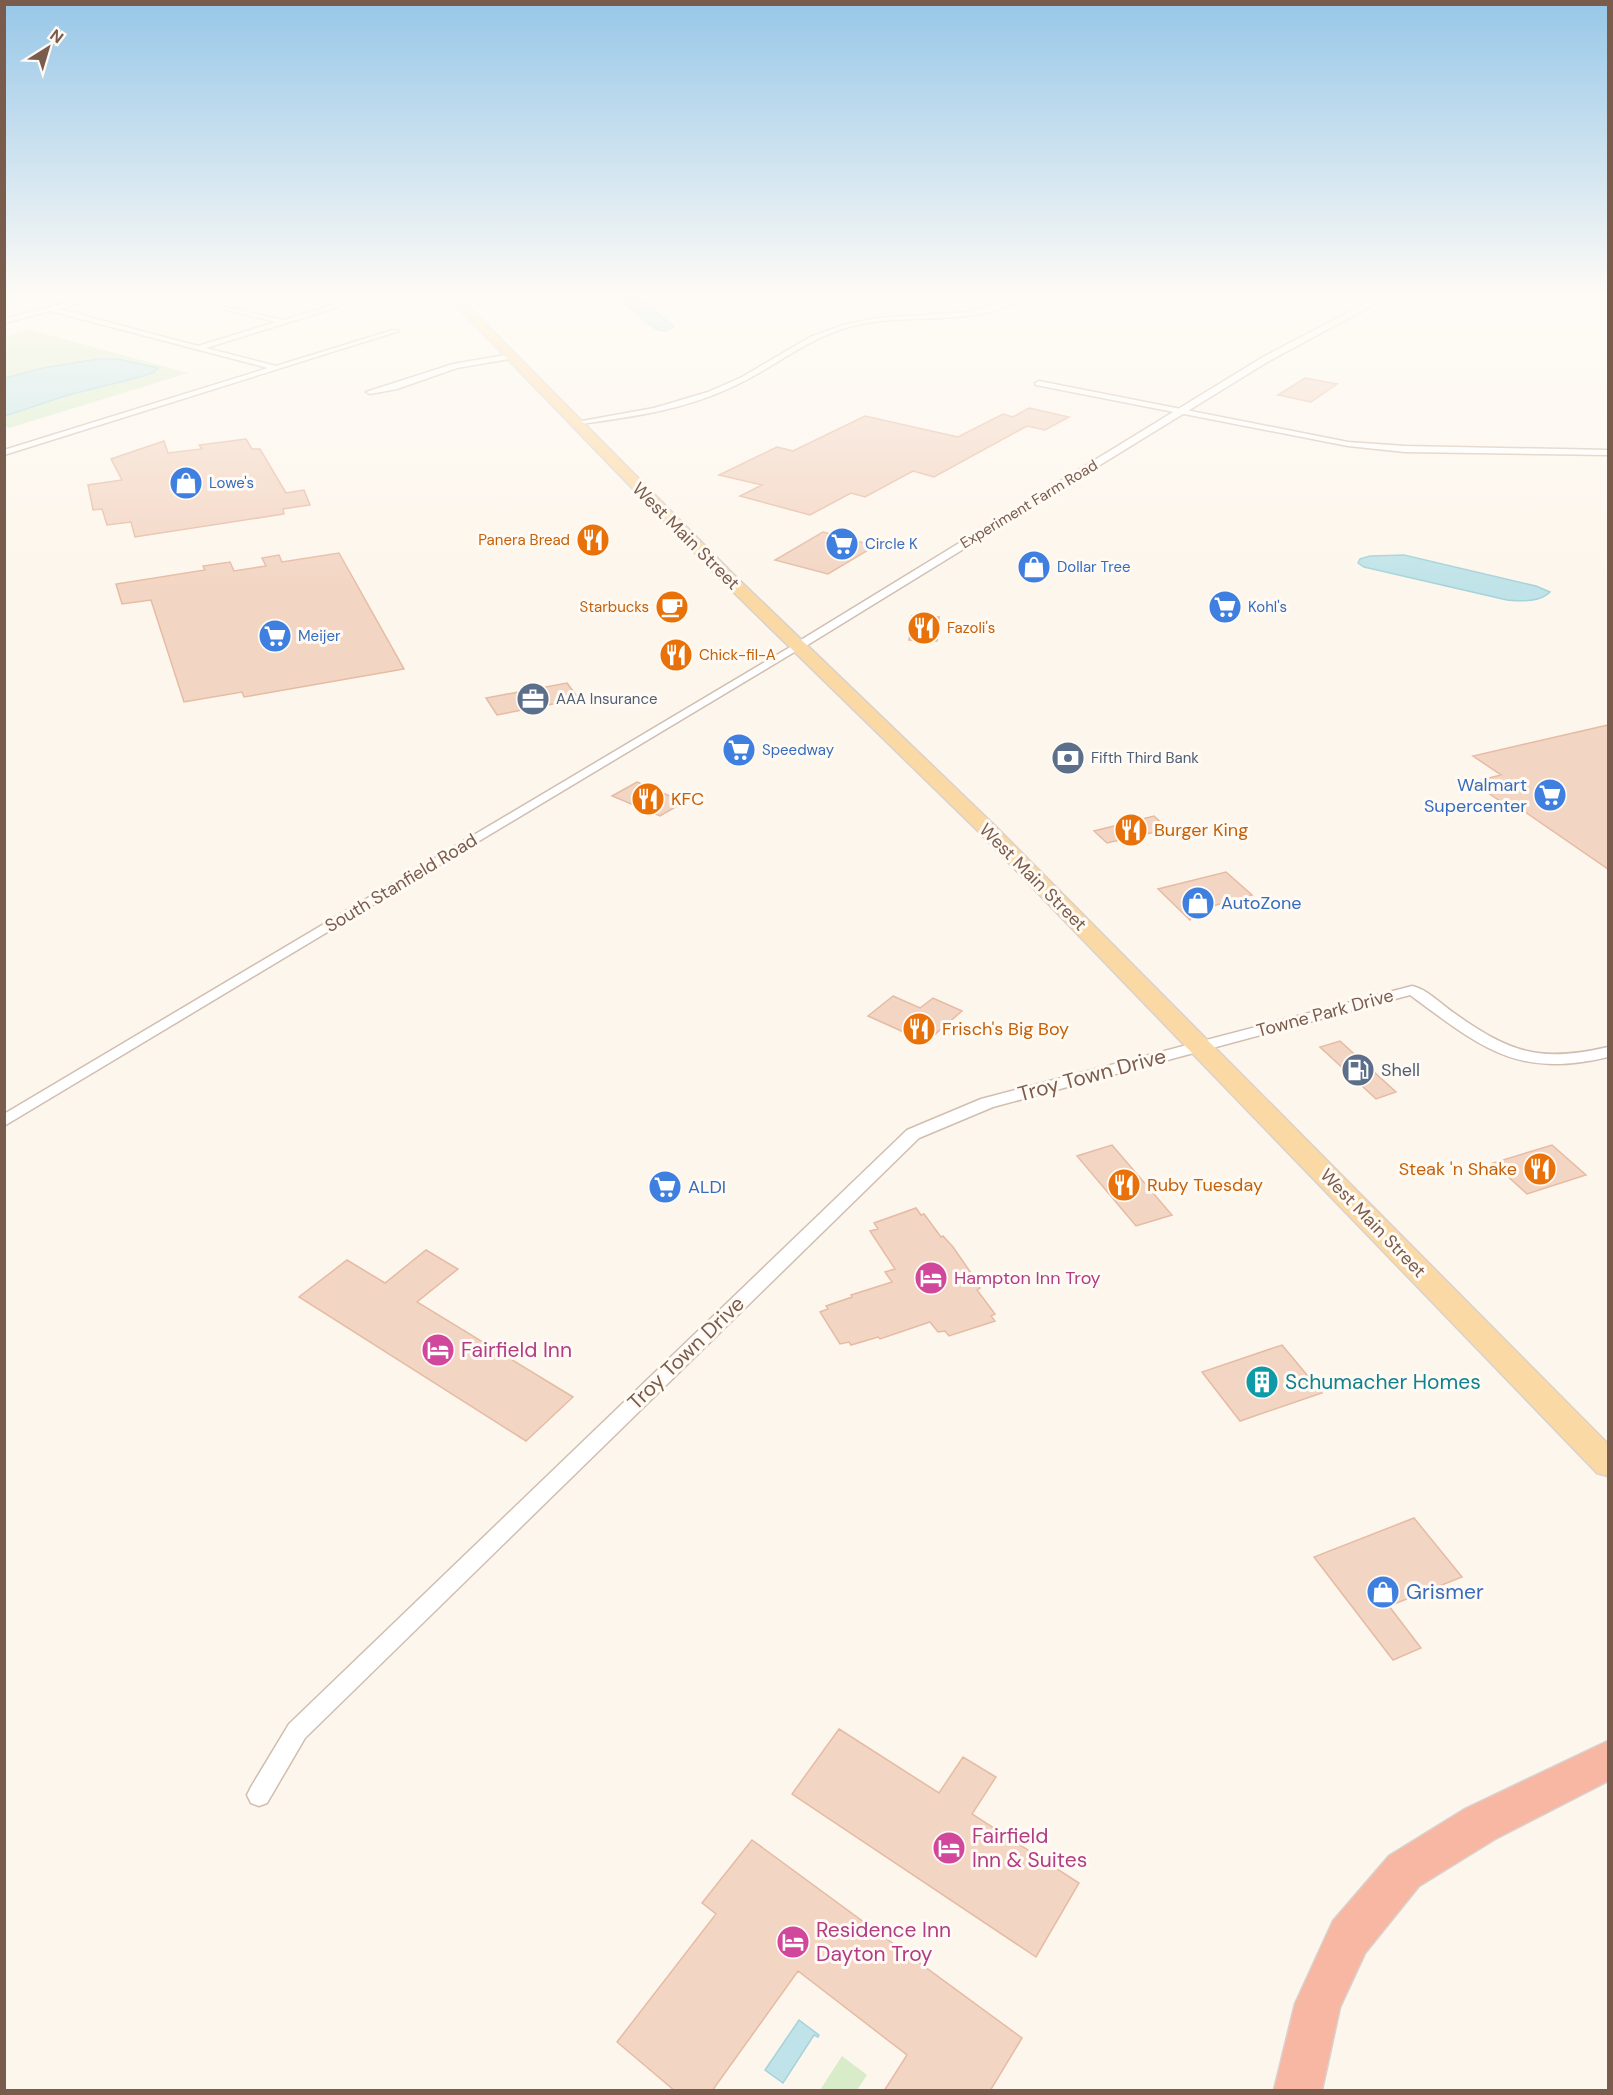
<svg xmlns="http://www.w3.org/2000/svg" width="1613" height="2095" font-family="'DM Sans',sans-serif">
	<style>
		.green { fill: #d8ecc9 }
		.water { fill: #bfe3e8; stroke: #a5d3da; stroke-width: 1.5 }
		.building { fill: #f3d5c3; stroke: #e6bba3; stroke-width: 1.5 }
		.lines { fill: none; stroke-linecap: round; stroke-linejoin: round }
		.minor-casing { stroke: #d1beb0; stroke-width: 3 }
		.tertiary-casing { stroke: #d1beb0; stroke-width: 3 }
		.primary-casing { stroke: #dad1cd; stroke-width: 3 }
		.motorway-casing { stroke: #dad1cd; stroke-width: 3 }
		.minor { fill: #fff; fill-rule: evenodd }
		.tertiary { fill: #fff; fill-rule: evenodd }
		.primary { fill: #fbd9a5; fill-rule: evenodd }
		.motorway { fill: #f7b7a3; fill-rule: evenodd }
		.labels { text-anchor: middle; stroke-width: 6; stroke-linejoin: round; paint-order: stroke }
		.far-shop-label { font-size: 15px; fill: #366cbe; stroke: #fffaf3; text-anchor: start }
		.far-street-label { font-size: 15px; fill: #7a5c4d; stroke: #fffaf3 }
		.far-food-label { font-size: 15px; fill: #c56008; stroke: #fffaf3; text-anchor: end }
		.far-service-label { font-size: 15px; fill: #4e5e75; stroke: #fffaf3; text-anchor: start }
		.street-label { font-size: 18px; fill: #7a5c4d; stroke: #fffaf3 }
		.shop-label { font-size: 18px; fill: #366cbe; stroke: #fffaf3; text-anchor: start }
		.food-label { font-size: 18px; fill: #c56008; stroke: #fffaf3; text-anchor: start }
		.service-label { font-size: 18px; fill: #4e5e75; stroke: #fffaf3; text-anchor: start }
		.hotel-label { font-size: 18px; fill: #b23c85; stroke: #fffaf3; text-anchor: start }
		.near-street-label { font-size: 21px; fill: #7a5c4d; stroke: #fffaf3 }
		.near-hotel-label { font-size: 21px; fill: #b23c85; stroke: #fffaf3; text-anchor: start }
		.near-culture-label { font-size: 21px; fill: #0d838f; stroke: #fffaf3; text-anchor: start }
		.near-shop-label { font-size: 21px; fill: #366cbe; stroke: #fffaf3; text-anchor: start }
	</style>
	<rect width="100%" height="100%" fill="#fdf6ec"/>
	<!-- green -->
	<path class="green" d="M30 330 188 373 9 428 5 426V337Z
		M842 2056 867 2075 857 2090H820Z"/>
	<!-- water -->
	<path class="water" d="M613 295H636L674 327 664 331 656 329Z
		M98 359H118L158 368 154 372 144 376 68 395 5 416V378L43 368Z
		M1404 555 1536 586 1550 592C1539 603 1521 601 1507 600L1364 567 1358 563 1360 559 1370 556Z
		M799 2020 819 2035 818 2037 814 2035 783 2083 765 2070Z"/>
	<!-- building -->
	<path class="building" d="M1305 378 1337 384 1311 402 1278 395Z
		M1029 408 1069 417 1045 430 1027 426 934 477 913 471 865 497 851 493 810 515 740 496 762 485 719 475 777 447 793 451 865 416 958 437 1003 414 1013 417Z
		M246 439 252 449H260L286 493 304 490 310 505 283 509 284 514 135 537 131 522 107 525 102 509 93 510 88 485 122 480 111 459 164 441 168 453 202 449 199 445Z
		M823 532 875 546 828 574 775 560Z
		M339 553 404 669 244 697 242 692 184 702 151 600 122 604 116 584 205 570 203 566 230 562 234 571 266 566 262 558 279 555 282 562Z
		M912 616 939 617 937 641 909 640Z
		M567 683 579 699 497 715 486 698Z
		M1608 725V869L1525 812 1518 813 1472 782 1501 775 1473 756Z
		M637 782 684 802 660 816 612 796Z
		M1154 816 1168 829 1107 843 1094 831Z
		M1226 872 1252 895 1195 911 1190 920 1158 889Z
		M893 996 920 1008 933 998 962 1011 926 1042 868 1016Z
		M1340 1041 1396 1092 1376 1099 1320 1047Z
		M1112 1145 1172 1215 1136 1226 1077 1156Z
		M1552 1145 1586 1175 1527 1194 1493 1163Z
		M916 1208 921 1215 924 1214 941 1237 943 1236 953 1247 971 1273 970 1275 980 1288 977 1290 995 1314 991 1316 995 1321 949 1336 945 1331 938 1332 930 1322 880 1339 878 1337 851 1345 849 1342 840 1344 820 1312 828 1309 826 1306 852 1297 851 1295 892 1282 885 1272 895 1269 870 1231 878 1229 874 1223Z
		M426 1250 458 1269 417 1302 573 1397 526 1441 299 1297 347 1260 385 1283Z
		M1282 1345 1322 1393 1240 1421 1202 1372Z
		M1414 1518 1462 1577 1389 1606 1421 1648 1393 1660 1314 1557Z
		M839 1729 939 1793 963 1757 996 1777 972 1814 1079 1883 1036 1957 792 1794Z
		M752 1840 1022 2038 990 2091H884L907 2055 798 1971 712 2091H675L617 2042 716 1914 702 1903Z"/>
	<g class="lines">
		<!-- minor casing -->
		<g class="minor-casing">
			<path id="minor" d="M97 295H109L59 309 198 346 276 322 224 309V307L283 320 334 305 344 295H352L338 307 206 348 276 366 393 330 399 331 4 455V450L268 368 50 311 4 323V319Z
				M1021 295H1030C979 328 917 313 861 324 811 334 775 368 730 388 681 411 628 417 575 425L571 423 654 408 708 392 742 377 810 337 843 325 876 318 971 312Z
				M512 354 515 358 457 368 397 389 370 394 366 392 453 364Z
				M1039 381 1348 442 1405 446 1608 450V455L1405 452 1348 446 1036 385 1035 383Z
				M797 643 802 646 801 648 4 1126V1114Z
				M1412 986C1427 989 1442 1005 1454 1013 1510 1053 1540 1063 1608 1047V1057C1516 1079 1481 1047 1410 995L993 1107 919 1138 305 1738 267 1803 259 1806 251 1803 247 1795 251 1787 289 1724 907 1130 981 1099Z"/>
		</g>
		<!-- tertiary casing -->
		<g class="tertiary-casing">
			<path id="tertiary" d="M1381 295H1392L1269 361 801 649H793L791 646 1263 357Z"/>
		</g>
		<!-- primary casing -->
		<g class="primary-casing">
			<path id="primary" d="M446 295H457L734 575 993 824 1608 1444V1476L1597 1473 979 832 722 581Z"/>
		</g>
		<!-- motorway casing -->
		<g class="motorway-casing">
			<path id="motorway" d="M1608 1741V1781L1495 1839 1419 1886 1365 1953 1340 2007 1322 2090H1274L1295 2004 1333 1921 1389 1856 1465 1809Z"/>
		</g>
		<!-- minor -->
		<use href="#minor" class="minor"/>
		<!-- tertiary -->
		<use href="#tertiary" class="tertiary"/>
		<!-- primary -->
		<use href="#primary" class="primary"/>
		<!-- motorway -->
		<use href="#motorway" class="motorway"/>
	</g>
	<!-- sky -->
	<linearGradient id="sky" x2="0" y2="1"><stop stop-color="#97c7e8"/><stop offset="0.5" stop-color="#fefbf6"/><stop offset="1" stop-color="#fefbf6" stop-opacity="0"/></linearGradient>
	<rect width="1613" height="589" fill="url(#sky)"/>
	<!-- icons -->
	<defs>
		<g id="shop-disc" transform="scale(1.725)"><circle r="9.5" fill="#3f7fe0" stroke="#fffaf3"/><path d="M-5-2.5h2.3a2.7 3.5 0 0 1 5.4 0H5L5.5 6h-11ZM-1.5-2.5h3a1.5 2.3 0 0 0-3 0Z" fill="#fff"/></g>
		<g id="restaurant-disc" transform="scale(1.725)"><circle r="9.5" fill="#e8710a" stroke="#fffaf3"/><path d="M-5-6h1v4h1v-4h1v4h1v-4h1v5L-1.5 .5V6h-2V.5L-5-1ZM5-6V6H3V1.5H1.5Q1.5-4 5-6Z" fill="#fff"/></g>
		<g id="supermarket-disc" transform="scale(1.725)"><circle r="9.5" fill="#3f7fe0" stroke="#fffaf3"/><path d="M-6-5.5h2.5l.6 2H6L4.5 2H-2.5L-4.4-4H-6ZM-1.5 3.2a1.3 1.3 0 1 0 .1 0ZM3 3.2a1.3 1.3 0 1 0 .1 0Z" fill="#fff"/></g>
		<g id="cafe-disc" transform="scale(1.725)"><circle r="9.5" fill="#e8710a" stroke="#fffaf3"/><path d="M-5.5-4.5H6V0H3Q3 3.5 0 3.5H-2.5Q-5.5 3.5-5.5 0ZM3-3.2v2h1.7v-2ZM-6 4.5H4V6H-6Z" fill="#fff"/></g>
		<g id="office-disc" transform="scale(1.725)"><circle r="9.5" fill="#5c6f8a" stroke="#fffaf3"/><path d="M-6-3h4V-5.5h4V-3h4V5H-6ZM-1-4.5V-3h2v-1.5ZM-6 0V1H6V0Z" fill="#fff"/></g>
		<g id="bank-disc" transform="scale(1.725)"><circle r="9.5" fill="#5c6f8a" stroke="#fffaf3"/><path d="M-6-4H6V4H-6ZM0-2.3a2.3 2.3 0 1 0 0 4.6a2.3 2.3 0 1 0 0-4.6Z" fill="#fff"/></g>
		<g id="fuel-disc" transform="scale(1.725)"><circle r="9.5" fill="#5c6f8a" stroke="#fffaf3"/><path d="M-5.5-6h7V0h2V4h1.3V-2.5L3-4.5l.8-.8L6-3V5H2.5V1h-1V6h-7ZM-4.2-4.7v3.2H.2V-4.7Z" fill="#fff"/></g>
		<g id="hotel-disc" transform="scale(1.725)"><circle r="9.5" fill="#d1479c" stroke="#fffaf3"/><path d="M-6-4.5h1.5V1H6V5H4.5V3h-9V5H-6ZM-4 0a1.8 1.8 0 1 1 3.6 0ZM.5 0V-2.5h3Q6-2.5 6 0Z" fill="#fff"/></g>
		<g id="building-disc" transform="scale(1.725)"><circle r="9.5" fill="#0f9aa8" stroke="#fffaf3"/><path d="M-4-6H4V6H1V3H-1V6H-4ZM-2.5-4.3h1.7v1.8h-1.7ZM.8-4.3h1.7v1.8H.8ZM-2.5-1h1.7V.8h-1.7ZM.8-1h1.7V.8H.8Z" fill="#fff"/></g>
	</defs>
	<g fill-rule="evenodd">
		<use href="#shop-disc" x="186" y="483"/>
		<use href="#restaurant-disc" x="593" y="540"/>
		<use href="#supermarket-disc" x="842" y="544"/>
		<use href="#shop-disc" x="1034" y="567"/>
		<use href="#cafe-disc" x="672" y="607"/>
		<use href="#supermarket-disc" x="1225" y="607"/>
		<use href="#restaurant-disc" x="924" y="628"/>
		<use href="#supermarket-disc" x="275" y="636"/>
		<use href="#restaurant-disc" x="676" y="655"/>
		<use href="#office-disc" x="533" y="699"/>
		<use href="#supermarket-disc" x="739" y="750"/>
		<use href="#bank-disc" x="1068" y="758"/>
		<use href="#supermarket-disc" x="1550" y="795"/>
		<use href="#restaurant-disc" x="648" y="799"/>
		<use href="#restaurant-disc" x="1131" y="830"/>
		<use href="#shop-disc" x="1198" y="903"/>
		<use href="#restaurant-disc" x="919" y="1029"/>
		<use href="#fuel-disc" x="1358" y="1070"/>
		<use href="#restaurant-disc" x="1540" y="1169"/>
		<use href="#restaurant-disc" x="1124" y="1185"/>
		<use href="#supermarket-disc" x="665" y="1187"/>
		<use href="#hotel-disc" x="931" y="1278"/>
		<use href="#hotel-disc" x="438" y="1350"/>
		<use href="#building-disc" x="1262" y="1382"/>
		<use href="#shop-disc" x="1383" y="1592"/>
		<use href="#hotel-disc" x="949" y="1848"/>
		<use href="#hotel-disc" x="793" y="1942"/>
	</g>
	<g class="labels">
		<!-- far-shop labels -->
		<g class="far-shop-label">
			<text x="209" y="488">Lowe's</text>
			<text x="865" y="549">Circle K</text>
			<text x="1057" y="572">Dollar Tree</text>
			<text x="1248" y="612">Kohl's</text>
			<text x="298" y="641">Meijer</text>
			<text x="762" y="755">Speedway</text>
		</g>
		<!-- far-street labels -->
		<g class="far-street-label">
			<text transform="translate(1029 504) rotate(-31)" y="5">Experiment Farm Road</text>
		</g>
		<!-- far-food labels -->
		<g class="far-food-label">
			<text x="570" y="545">Panera Bread</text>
			<text x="649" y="612">Starbucks</text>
			<text x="947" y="633" text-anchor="start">Fazoli's</text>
			<text x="699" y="660" text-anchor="start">Chick-fil-A</text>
		</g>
		<!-- far-service labels -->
		<g class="far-service-label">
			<text x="556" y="704">AAA Insurance</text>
			<text x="1091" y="763">Fifth Third Bank</text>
		</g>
		<!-- street labels -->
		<g class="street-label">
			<text transform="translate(686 536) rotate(45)" y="6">West Main Street</text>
			<text transform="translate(1033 877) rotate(45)" y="6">West Main Street</text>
			<text transform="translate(401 883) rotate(-31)" y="6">South Stanfield Road</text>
			<text transform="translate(1325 1013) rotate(-15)" y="6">Towne Park Drive</text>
			<text transform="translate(1373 1223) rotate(46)" y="6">West Main Street</text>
		</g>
		<!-- shop labels -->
		<g class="shop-label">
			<text x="1527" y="791" text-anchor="end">Walmart<tspan x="1527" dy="21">Supercenter</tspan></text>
			<text x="1221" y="909">AutoZone</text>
			<text x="688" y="1193">ALDI</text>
		</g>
		<!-- food labels -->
		<g class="food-label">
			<text x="671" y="805">KFC</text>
			<text x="1154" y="836">Burger King</text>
			<text x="942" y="1035">Frisch's Big Boy</text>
			<text x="1517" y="1175" text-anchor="end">Steak 'n Shake</text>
			<text x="1147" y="1191">Ruby Tuesday</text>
		</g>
		<!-- service labels -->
		<g class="service-label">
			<text x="1381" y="1076">Shell</text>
		</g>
		<!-- hotel labels -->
		<g class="hotel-label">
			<text x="954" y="1284">Hampton Inn Troy</text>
		</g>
		<!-- near-street labels -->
		<g class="near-street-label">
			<text transform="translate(1092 1075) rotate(-15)" y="7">Troy Town Drive</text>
			<text transform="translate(686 1353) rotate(-44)" y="7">Troy Town Drive</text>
		</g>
		<!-- near-hotel labels -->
		<g class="near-hotel-label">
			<text x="461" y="1357">Fairfield Inn</text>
			<text x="972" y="1843">Fairfield<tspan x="972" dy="24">Inn &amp; Suites</tspan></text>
			<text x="816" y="1937">Residence Inn<tspan x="816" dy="24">Dayton Troy</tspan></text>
		</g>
		<!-- near-culture labels -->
		<g class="near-culture-label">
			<text x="1285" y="1389">Schumacher Homes</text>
		</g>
		<!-- near-shop labels -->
		<g class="near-shop-label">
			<text x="1406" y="1599">Grismer</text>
		</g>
	</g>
	<!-- border -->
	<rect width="1613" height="2095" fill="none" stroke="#7a5c4d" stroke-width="12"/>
	<!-- north arrow -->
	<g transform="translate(48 48) rotate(37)" stroke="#fffaf3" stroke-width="4.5" paint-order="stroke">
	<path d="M0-4.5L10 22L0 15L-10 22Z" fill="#7a5c4d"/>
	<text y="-9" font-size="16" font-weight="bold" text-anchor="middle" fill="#7a5c4d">N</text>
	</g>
</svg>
